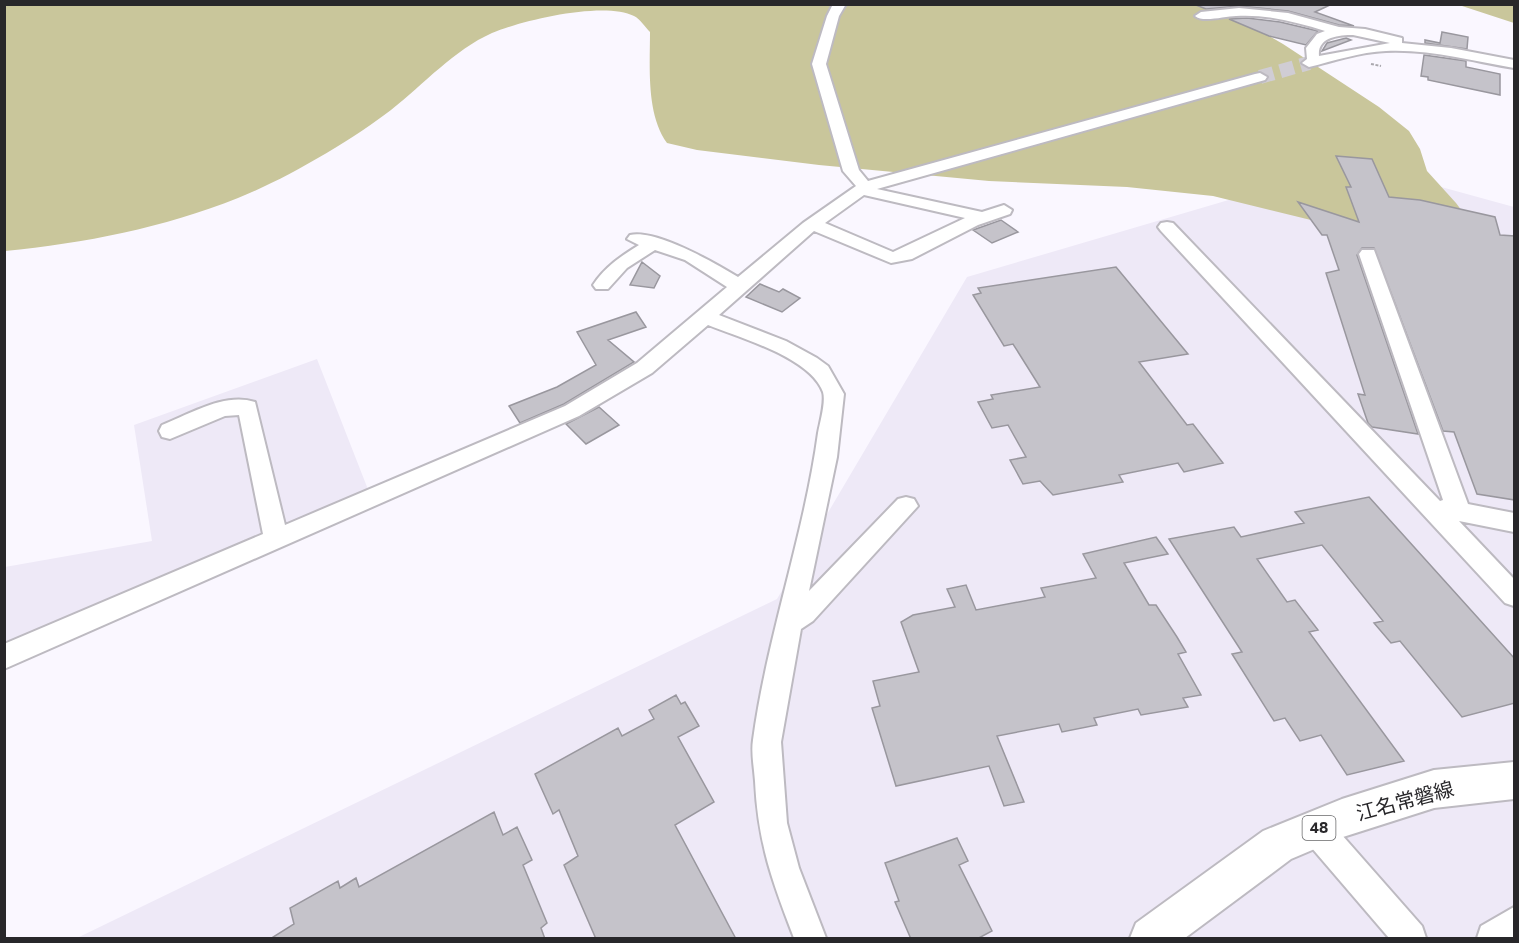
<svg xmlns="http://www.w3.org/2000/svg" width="1519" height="943" font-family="Commissioner,'Noto Sans JP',sans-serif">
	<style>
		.built { fill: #eee9f7 }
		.forest { fill: #c9c69b }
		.building { fill: #c5c3ca; stroke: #99979e; stroke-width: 1.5 }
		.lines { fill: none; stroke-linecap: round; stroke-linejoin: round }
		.minor-tunnel { stroke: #d0cdd4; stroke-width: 14; stroke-dasharray: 14 7; stroke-linecap: butt }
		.minor-casing { stroke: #bdbac1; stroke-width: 4 }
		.major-casing { stroke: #bdbac1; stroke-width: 4 }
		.path { stroke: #aaa8ae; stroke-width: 2; stroke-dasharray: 3 1.5; stroke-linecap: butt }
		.minor { fill: #fff; fill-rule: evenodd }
		.major { fill: #fff; fill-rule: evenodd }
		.labels { text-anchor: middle; stroke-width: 6; stroke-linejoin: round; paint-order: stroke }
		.shield { fill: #fff; stroke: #68686a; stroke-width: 1.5 }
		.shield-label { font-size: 15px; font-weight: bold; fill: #28272a }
		.near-street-label { font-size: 20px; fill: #28272a; stroke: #fff }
	</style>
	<rect width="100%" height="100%" fill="#faf7ff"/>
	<!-- built -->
	<path class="built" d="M1354 163 1514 207V938H77L777 599 967 277Z
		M317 359 369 492 5 649V567L152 541 134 425Z"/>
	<!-- forest -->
	<path class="forest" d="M4 5H1216L1283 44 1379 107 1409 131 1420 149 1427 171 1456 203 1480 235 1315 221 1213 196 1127 187 989 181 819 165 697 150 667 143C646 114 650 67 650 32 645 27 640 19 634 16 604 1 523 20 492 33 454 50 424 84 391 110 352 140 284 180 238 198 163 228 85 243 5 251Z
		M1459 5H1514V23Z"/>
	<!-- building -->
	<path class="building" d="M1332 4 1315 12 1354 26 1339 25 1288 11 1239 6 1206 9 1196 5Z
		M1247 18 1280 22 1318 31 1306 45 1269 36 1229 19Z
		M1442 32 1468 37 1467 49 1425 43V40L1440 43Z
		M1346 38 1351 40 1322 51 1327 43Z
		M1424 55 1466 61V67L1500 74V95L1428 80V77L1421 76Z
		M1336 156 1372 159 1389 197 1420 200 1495 217 1500 235 1515 236V500L1477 494 1454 432 1443 431 1374 248H1362L1357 255 1418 434 1372 427 1368 423 1358 394 1365 395 1326 273 1339 270 1327 235H1322L1298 202 1359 222 1346 187H1351Z
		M1001 220 1018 232 992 243 973 230Z
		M642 262 660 276 654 288 630 285Z
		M1116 267 1188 354 1139 362 1187 425 1193 424 1223 463 1184 472 1178 463 1119 475 1123 482 1053 495 1040 481 1023 484 1010 460 1026 457 1008 425 992 428 978 402 993 399 991 395 1040 387 1013 344 1004 346 973 295 981 293 978 288Z
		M760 284 779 292 783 289 800 298 782 312 746 297Z
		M636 312 646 327 608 340 634 362 564 404 520 423 509 406 557 387 596 365 577 332Z
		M599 407 619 425 586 444 566 424Z
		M1369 497 1515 659V703L1462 717 1400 641 1391 643 1374 623 1383 621 1322 545 1257 559 1287 602 1295 600 1318 630 1309 632 1404 761 1347 775 1321 735 1300 741 1285 718 1274 721 1232 654 1242 652 1169 539 1234 527 1241 537 1304 523 1295 512Z
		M1156 537 1168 554 1124 563 1149 605H1156L1177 637 1186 652 1178 654 1201 695 1183 698 1188 707 1141 715 1138 709 1094 718 1097 725 1062 732 1059 724 997 736 1024 802 1004 806 989 766 896 786 872 708 880 706 873 681 919 672 901 622 913 615 955 607 947 589 966 585 976 610 1045 597 1041 588 1096 578 1083 554Z
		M676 695 681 704 685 702 699 726 678 737 714 802 675 825 736 939H596L564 865 578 856 559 810 553 814 535 774 618 728 622 736 654 719 649 710Z
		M494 812 503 835 517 827 532 860 523 865 547 923 541 928 545 939H270L294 924 290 908 338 881 340 888 356 878 359 887Z
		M957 838 968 861 959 865 992 931 977 939H911L895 902 899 901 885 863Z"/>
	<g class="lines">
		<!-- minor-tunnel -->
		<path class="minor-tunnel" d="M1260 77 1309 63"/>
		<!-- minor casing -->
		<g class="minor-casing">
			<path id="minor" d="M833 4H846L839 16 826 64 859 170 868 181 1255 74 1260 73 1267 77 1265 80 877 189 982 212 1004 205 1012 210 1010 214 978 225 912 259 891 263 814 231 719 315 786 341 817 358 828 366 844 394 837 457 809 591 898 499 906 497 914 499 918 506 813 621 801 629 781 742 787 823 799 868 826 938H794C772 881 758 843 755 781 754 767 751 753 753 740 767 636 804 536 818 433 820 422 826 402 823 392 810 357 740 338 708 325L652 373 579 416 4 669V644L263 534 239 415 225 416 170 439 162 437 159 431 162 425C190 414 225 392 255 402L285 525 565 406 637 363 727 287 685 260 655 250 627 268 608 289H596L593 285C605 267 621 256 639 245L627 239 630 235C656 229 715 263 738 277L803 223 856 186 843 171 812 64 827 16ZM864 195 965 218 893 252 825 223Z
				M1239 8 1288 13 1339 27 1365 29 1402 38V43L1451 48 1514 60V68C1472 61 1430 49 1386 51 1360 52 1334 61 1309 67L1302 63 1307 59 1306 48 1317 34 1325 31C1296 22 1266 14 1236 16 1225 16 1203 23 1195 16L1201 12ZM1353 35 1390 43 1319 56C1317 37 1339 35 1353 35Z
				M1167 222 1173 223 1440 501 1443 500 1359 254 1362 250H1374L1468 504 1514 513V532L1459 521 1514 579V606L1505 603 1161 231 1158 227 1161 223Z
				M1316 814 1327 818 1422 926 1426 938H1389L1305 840 1301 829 1305 818Z
				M1514 907V938H1477L1481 926Z"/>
		</g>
		<!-- major casing -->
		<g class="major-casing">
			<path id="major" d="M1514 762V799L1434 808 1343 837 1291 859 1185 938H1130L1136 923 1263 831 1342 799 1434 770Z"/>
		</g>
		<!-- path -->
		<path class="path" d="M1371 64 1381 66"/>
		<!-- minor -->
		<use href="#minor" class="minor"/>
		<!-- major -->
		<use href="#major" class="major"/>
	</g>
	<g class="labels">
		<!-- shield labels -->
		<rect class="shield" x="1302.5" y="816" width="33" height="24" rx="4.5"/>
		<g class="shield-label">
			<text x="1319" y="833">48</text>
		</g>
		<!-- near-street labels -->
		<g class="near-street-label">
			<text transform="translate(1405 801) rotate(-15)" y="7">江名常磐線</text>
		</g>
	</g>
	<!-- border -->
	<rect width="1519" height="943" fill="none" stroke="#28272a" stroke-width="12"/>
</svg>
